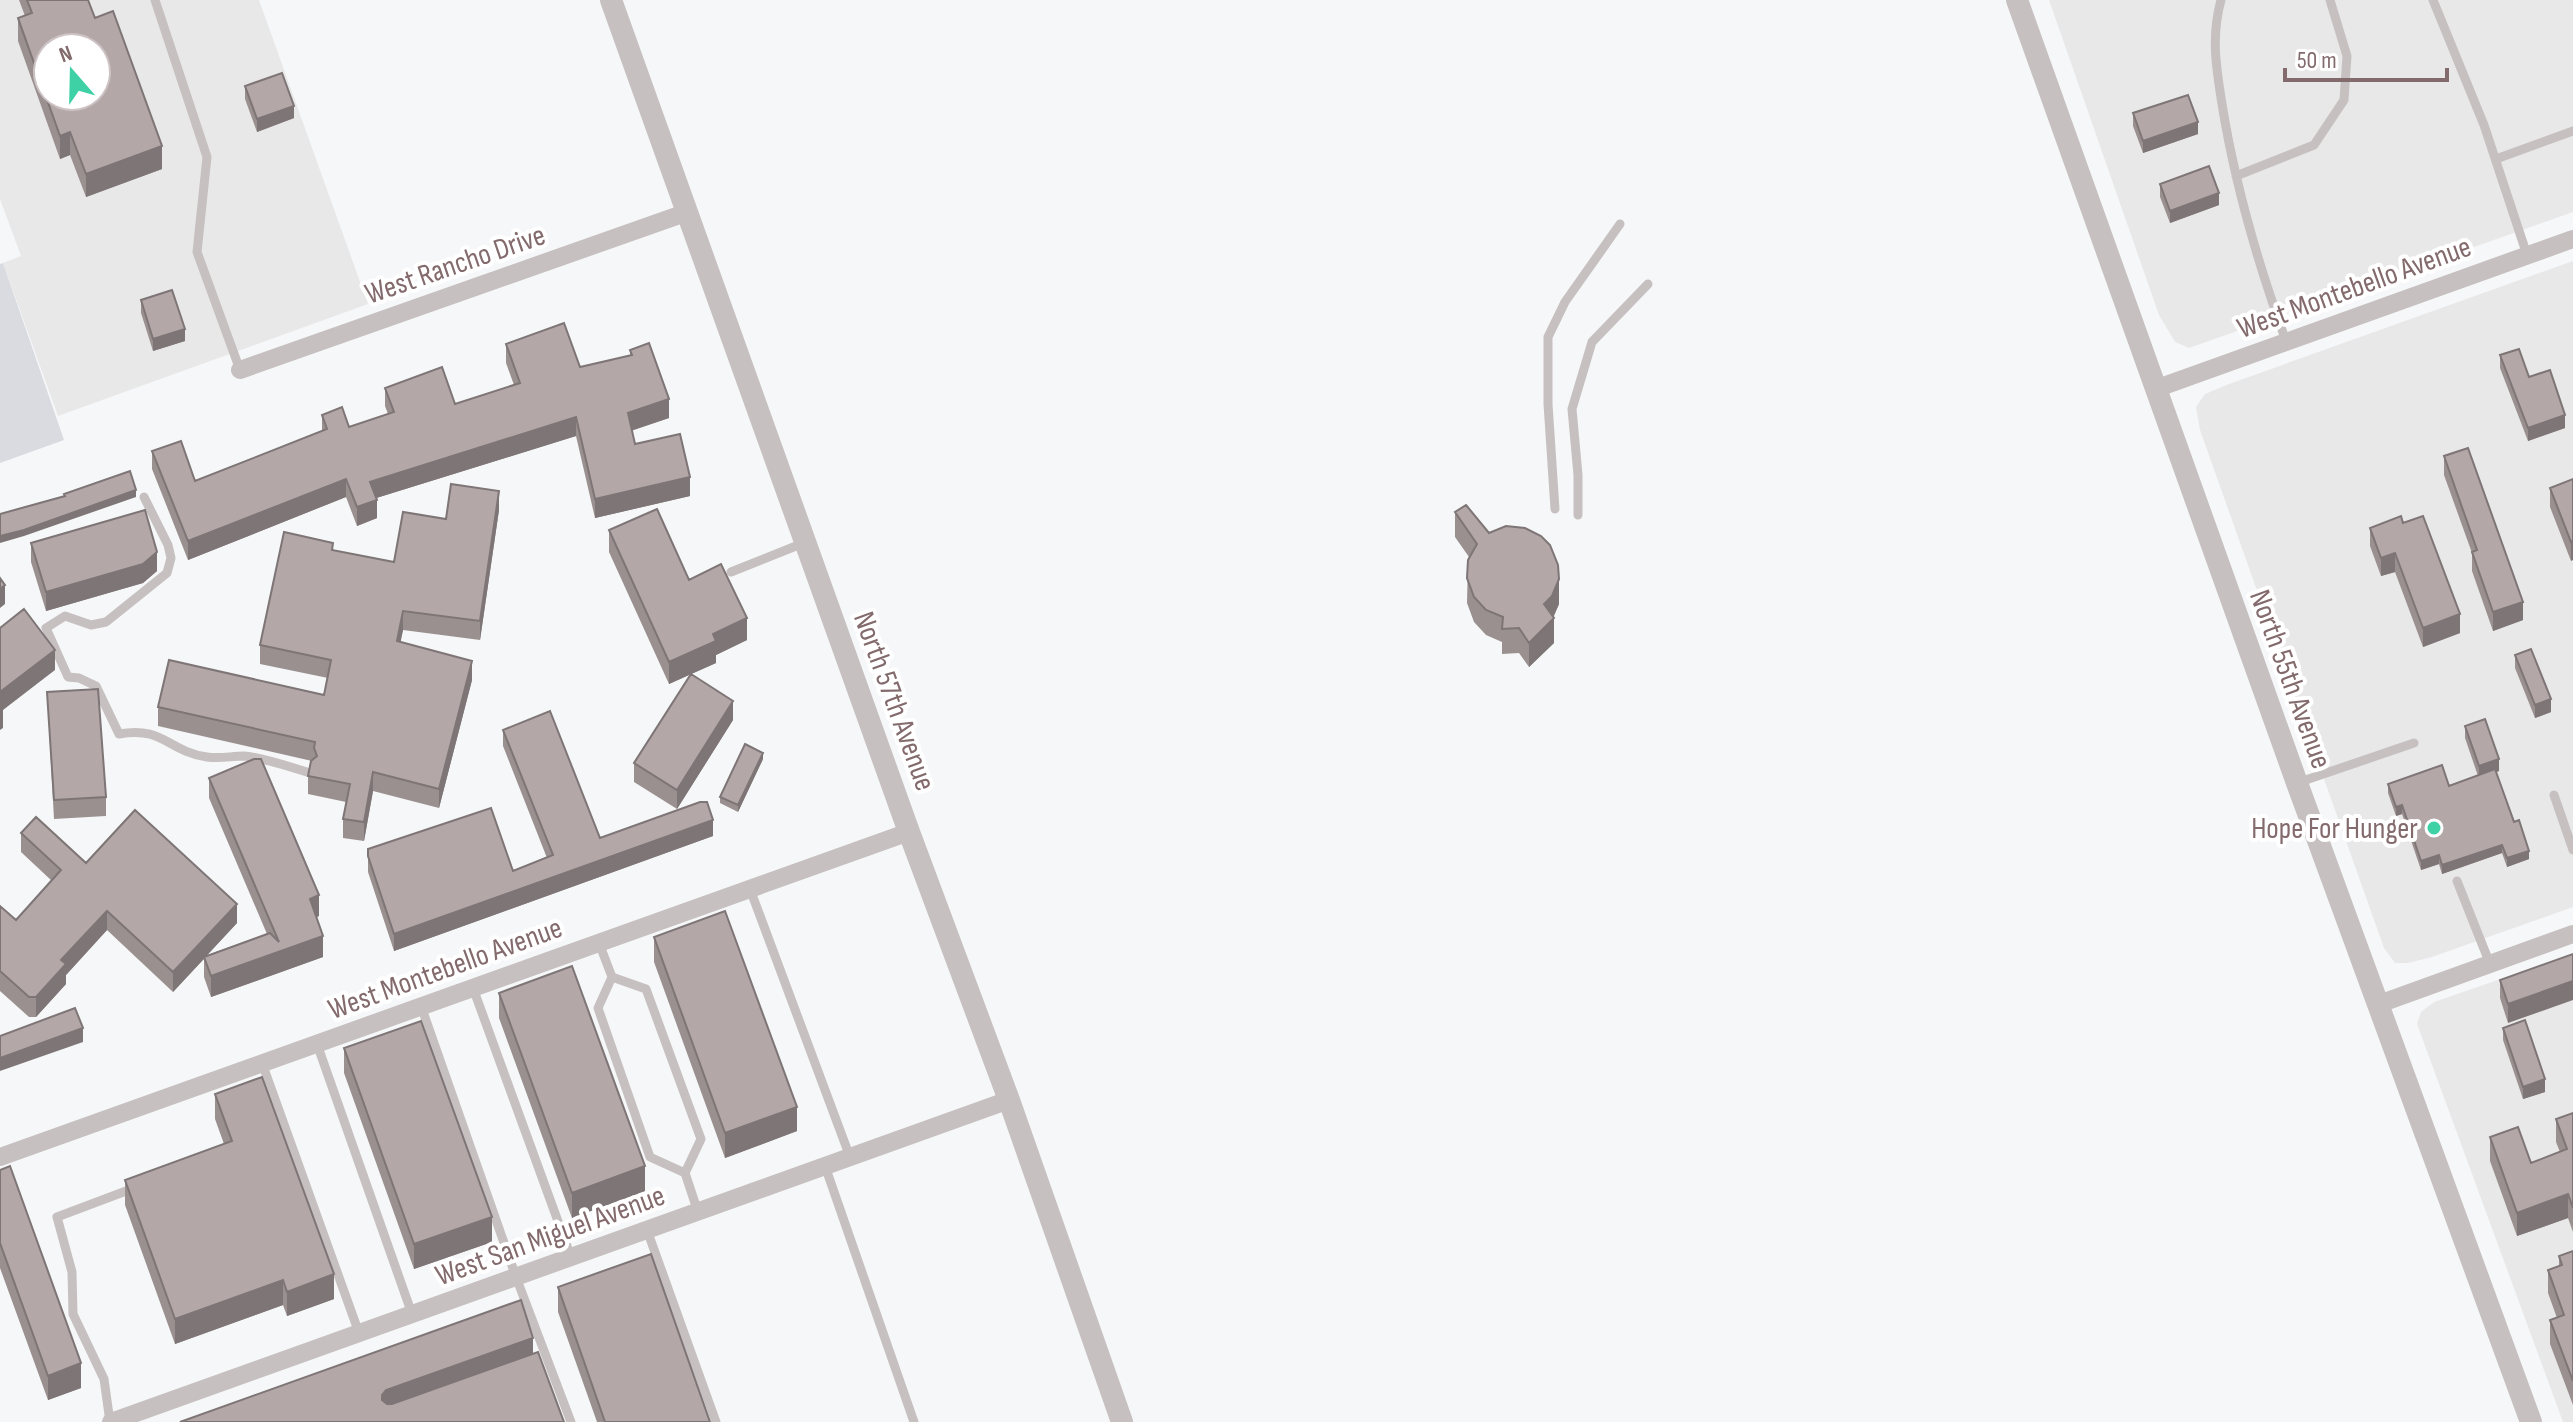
<svg xmlns="http://www.w3.org/2000/svg" width="2573" height="1422" font-family="'Sofia Sans Condensed',sans-serif">
	<style>
		.built { fill: #e9e8e9; fill-rule: evenodd }
		.green { fill: #dadae1 }
		.lines { fill: none; stroke-linecap: round; stroke-linejoin: round }
		.service { stroke: #c7c0c0; stroke-width: 9 }
		.minor { stroke: #c7c0c0; stroke-width: 18 }
		.tertiary { stroke: #c7c0c0; stroke-width: 22 }
		.wall { fill: #9b9090 }
		.shaded-wall { fill: #7e7576 }
		.building { fill: #b4a7a8; stroke: #7e7576; stroke-width: 2; fill-rule: evenodd }
		.poi-dot { fill: #3dd1a5; stroke: #fff; stroke-width: 3 }
		.labels { text-anchor: middle; stroke-width: 8; stroke-linejoin: round; paint-order: stroke }
		.street-label { font-size: 30px; fill: #836a6c; stroke: #fff }
		.poi-label { font-size: 30px; fill: #836a6c; stroke: #fff; text-anchor: end }
	</style>
	<rect width="100%" height="100%" fill="#f6f7f8"/>
	<!-- built -->
	<path class="built" d="M0 0H259L368 304 58 416 3 263 21 256 0 199ZM48 48H96V96H48Z
		M2049 0H2573V212L2189 348 2175 342 2159 315Z
		M2573 261V907L2432 957 2408 963H2395L2384 948 2200 430 2196 407 2205 394 2229 384Z
		M2573 954V1422H2563L2417 1024 2421 1012 2434 1002Z"/>
	<!-- green -->
	<path class="green" d="M3 263 64 440 0 463V264Z"/>
	<g class="lines">
		<!-- service -->
		<path class="service" d="M155 0 207 157 197 252 240 370
			M2221 0C2211 36 2216 67 2222 104 2235 185 2258 264 2286 341
			M2433 0 2484 125 2527 255
			M2496 159 2573 131
			M2236 176 2314 145 2344 100 2347 56 2330 0
			M144 497 168 545 171 558 167 573 106 622 91 625 65 616 46 628 68 677 79 678 96 686 119 734C164 726 167 751 207 757 220 759 231 756 244 756 260 757 294 768 310 773
			M1555 509 1548 404V337L1565 302 1620 224
			M1578 515V475L1572 409 1592 342 1648 284
			M731 572 806 542
			M2297 783 2414 743
			M2554 795 2573 850
			M2457 881 2490 964
			M750 889 850 1157
			M599 943 612 977 598 1008 650 1157 685 1173 698 1212
			M612 977 646 989 701 1139 685 1173
			M473 988 571 1257
			M421 1006 516 1277 571 1422
			M317 1044 412 1314
			M262 1063 359 1333
			M825 1166 914 1422
			M647 1230 716 1422
			M110 1422 104 1379 73 1314 72 1272 57 1217 134 1188"/>
		<!-- minor -->
		<path class="minor" d="M240 370 688 212
			M2155 389 2573 239
			M2379 1004 2573 934
			M0 1157 909 832
			M111 1422 1009 1100"/>
		<!-- tertiary -->
		<path class="tertiary" d="M611 0 909 832 1009 1100 1122 1422
			M2017 0 2297 783 2531 1422"/>
	</g>
	<!-- wall -->
	<path class="wall" d="M19 0H88L95 18 162 169 86 197 70 155 60 159 18 41V18L25 16Z
		M245 86 294 118 257 132 245 99Z
		M2133 113 2198 134 2143 153 2133 126Z
		M2160 184 2219 205 2170 223 2160 197Z
		M141 300 185 341 153 351 141 313Z
		M506 344 580 367 630 356V350L669 418 632 430 635 444 690 496 595 518 576 436 376 498 377 518 357 526 346 497 188 560 152 469V451L195 481 322 431V415L349 427 388 414 385 406V388L455 404 514 385 506 363Z
		M2500 355 2529 377 2565 428 2528 441 2500 368Z
		M2444 456 2523 620 2493 631 2472 571V553L2444 475Z
		M2573 479 2571 561 2550 507V488Z
		M499 510 480 640 403 630 400 642 472 680 439 808 373 791 364 841 343 838V819L346 802 308 794V776L312 761 158 726V707L324 695 328 678 260 664V645L333 550 394 562 446 519Z
		M1455 512 1489 533 1559 604 1553 618 1554 643 1529 667 1519 653 1502 654V642L1486 635 1474 622 1467 603 1468 560 1469 557 1455 537Z
		M2403 523 2460 633 2423 647 2395 572 2381 576 2370 546V528Z
		M609 530 689 580 747 640 716 655V663L691 674 733 720 677 809 634 782V763L691 674 669 684 609 552Z
		M31 543 157 571 143 583 46 611 31 562Z
		M2515 655 2551 712 2535 718 2515 668Z
		M47 692 106 797V816L54 819Z
		M2465 726 2499 771 2496 772 2529 859 2507 867 2502 853 2442 874 2439 864 2421 870 2402 814 2396 816 2388 793V784L2449 786 2478 776 2465 738Z
		M503 730 600 838 713 836 394 951 368 872V849L513 871 547 858 503 746Z
		M763 759 738 812 720 803V797Z
		M209 778 319 916 317 917 323 957 211 997 204 977V959L173 992 107 930 66 975V984L36 1017H29L0 991V906L16 920 52 881 21 852V833L86 863 237 923 207 955 267 934 209 798Z
		M654 937 797 1131 725 1158 654 962Z
		M2573 954 2508 1023 2500 998V980Z
		M499 993 645 1191 572 1218 499 1018Z
		M2503 1028 2545 1092 2523 1099 2503 1040Z
		M344 1048 492 1242 414 1269 344 1073Z
		M215 1094 334 1299 287 1316 283 1305 175 1344 125 1205V1180L224 1144 215 1119Z
		M2573 1113V1232L2568 1218 2517 1236 2490 1161V1137L2531 1163 2560 1152 2556 1142V1119Z
		M0 1170 81 1388 48 1400 0 1268Z
		M2573 1251V1405L2550 1344V1320L2557 1318 2548 1293V1270L2559 1266V1256Z
		M558 1287 710 1422H597L558 1312Z"/>
	<!-- shaded-wall -->
	<path class="shaded-wall" d="M294 106V118L257 132V119Z
		M2198 122V134L2143 153V141Z
		M70 132V155L60 159V136Z
		M162 146V169L86 197V174Z
		M2219 193V205L2170 223V211Z
		M185 329V341L153 351V339Z
		M669 399V418L628 432V413Z
		M2565 415V428L2528 441V428Z
		M576 417V436L370 500V482Z
		M690 477V496L595 518V499Z
		M346 479V497L188 560V541Z
		M136 490V497L24 536 0 543V536Z
		M499 491V510L480 640V621Z
		M377 500V518L357 526V507Z
		M2573 541V560L2571 561V542Z
		M157 552V571L143 583 46 611V592Z
		M2395 553V572L2381 576V558Z
		M1559 579V604L1552 620 1554 618V643L1529 667V643L1544 604Z
		M5 585V604L0 608V589Z
		M2523 602V620L2493 631V612Z
		M403 611V630L397 660V641Z
		M2460 614V633L2423 647V628Z
		M747 618V640L716 655V663L669 684V662L713 634Z
		M55 650V670L3 710V728L0 730V692Z
		M472 661V680L439 808V789Z
		M2551 699V712L2535 718V705Z
		M733 701V720L677 809V790Z
		M763 753V759L738 812V805Z
		M2499 759V771L2479 778V766Z
		M373 772V791L364 841V822Z
		M2402 805V814L2396 816V807Z
		M713 820V836L394 951V934Z
		M2502 845V853L2442 874V865Z
		M2529 851V859L2507 867V858Z
		M2439 855V864L2421 870V861Z
		M319 895V916L310 919V899Z
		M237 904V923L173 992V972Z
		M107 911V930L66 975V984L36 1017V997L61 960Z
		M323 936V957L211 997V976Z
		M2573 981V1000L2508 1023V1004Z
		M83 1028V1042L0 1071V1058Z
		M2545 1079V1092L2523 1099V1087Z
		M797 1107V1131L725 1158V1133Z
		M645 1166V1191L572 1218V1193Z
		M2568 1194V1218L2517 1236V1213Z
		M492 1217V1242L414 1269V1244Z
		M334 1274V1299L287 1316V1292Z
		M283 1280V1305L175 1344V1319Z
		M533 1338V1363L382 1420V1395L386 1390Z
		M81 1363V1388L48 1400V1376Z"/>
	<!-- building -->
	<path class="building" d="M27 0H88L95 18 113 11 162 146 86 174 70 132 60 136 18 18 32 13ZM48 48H96V96H48Z
		M282 73 294 106 257 119 245 86Z
		M2188 95 2198 122 2143 141 2133 113Z
		M2209 166 2219 193 2170 211 2160 184Z
		M172 290 185 329 153 339 141 300Z
		M564 323 580 367 632 355 630 350 649 343 669 399 628 413 635 444 680 434 690 477 595 499 576 417 370 482 377 500 357 507 346 479 188 541 152 451 181 441 195 481 327 429 322 415 342 407 349 427 394 412 385 388 442 367 455 404 520 383 506 344Z
		M2519 349 2529 377 2550 370 2565 415 2528 428 2500 355Z
		M2468 448 2523 602 2493 612 2472 552 2477 550 2444 456Z
		M130 471 136 490 24 530 0 536V514L65 496 64 494Z
		M2573 479V541L2571 542 2550 488Z
		M451 484 499 491 480 621 403 611 397 641 472 661 439 789 373 772 364 822 343 819 350 784 308 776 311 761 317 756 314 748 315 742 158 707 169 660 324 695 331 660 260 645 284 532 333 543 332 550 394 562 403 512 446 519Z
		M1466 505 1489 533 1506 526 1525 528 1541 536 1550 545 1558 565 1559 579 1552 596 1544 604 1554 618 1529 643 1519 628 1502 629 1503 617 1486 610 1474 597 1467 578 1468 560 1477 544 1455 512Z
		M657 509 689 580 721 564 747 618 713 634 716 641 669 662 609 530Z
		M145 510 157 552 143 564 46 592 31 543Z
		M2401 516 2403 523 2423 516 2460 614 2423 628 2395 553 2381 558 2370 528Z
		M0 578 5 585 0 589Z
		M24 609 55 650 0 692V628Z
		M2531 649 2551 699 2535 705 2515 655Z
		M691 674 733 701 677 790 634 763Z
		M98 689 106 797 54 800 47 692Z
		M550 711 600 838 700 802H707L713 820 394 934 368 856V849L491 808 513 871 553 855 503 730Z
		M2485 719 2499 759 2479 766 2465 726Z
		M745 744 763 753 738 805 720 797Z
		M254 759H261L319 895 310 899 323 936 211 976 204 957 270 933 279 942 209 778Z
		M2442 765 2449 786 2495 769 2514 822 2519 820 2529 851 2507 858 2502 845 2442 865 2439 855 2421 861 2402 805 2396 807 2388 784Z
		M135 810 237 904 173 972 107 911 61 960 66 964 36 997H29L0 971V906L16 920 61 870 21 833 36 817 86 863Z
		M725 911 797 1107 725 1133 654 937Z
		M2573 954V981L2508 1004 2500 980Z
		M572 966 645 1166 572 1193 499 993Z
		M75 1008 83 1028 0 1058V1036Z
		M2525 1020 2545 1079 2523 1087 2503 1028Z
		M421 1021 492 1217 414 1244 344 1048Z
		M262 1077 334 1274 287 1292 283 1280 175 1319 125 1180 232 1141 215 1094Z
		M2573 1113V1208L2568 1194 2517 1213 2490 1137 2518 1127 2531 1163 2567 1149 2556 1119Z
		M10 1166 81 1363 48 1376 0 1243V1170Z
		M2573 1251V1381L2550 1320 2564 1315 2548 1270 2562 1265 2559 1256Z
		M651 1254 710 1422H605L558 1287Z
		M521 1300 533 1338 386 1390 382 1395V1400L387 1404H392L538 1352 564 1422H180Z"/>
	<!-- markers -->
	<circle class="poi-dot" cx="2434" cy="828" r="8"/>
	<g class="labels">
		<!-- street labels -->
		<g class="street-label">
			<text transform="translate(455 264) rotate(-19)" y="10">West Rancho Drive</text>
			<text transform="translate(2354 287) rotate(-20)" y="10">West Montebello Avenue</text>
			<text transform="translate(2291 679) rotate(70)" y="10">North 55th Avenue</text>
			<text transform="translate(895 701) rotate(70)" y="10">North 57th Avenue</text>
			<text transform="translate(445 968) rotate(-20)" y="10">West Montebello Avenue</text>
			<text transform="translate(550 1235) rotate(-20)" y="10">West San Miguel Avenue</text>
		</g>
		<!-- poi labels -->
		<g class="poi-label">
			<text x="2418" y="838">Hope For Hunger</text>
		</g>
	</g>
	<!-- north arrow -->
	<g transform="translate(72 72) rotate(340)"><circle r="38" fill="#ffffff" stroke="#cdc3c4" stroke-width="2"/>
	<path d="M0-6L14 30L0 20L-14 30Z" fill="#3dd1a5"/>
	<text y="-12" font-size="22" font-weight="bold" text-anchor="middle" fill="#836a6c">N</text>
	</g>
	<!-- scale -->
	<path d="M2285 68v12h162v-12" fill="none" stroke="#836a6c" stroke-width="4"/>
	<text x="2297" y="68" font-size="24" fill="#836a6c" stroke="#ffffff" stroke-width="6" paint-order="stroke">50 m</text>
</svg>
